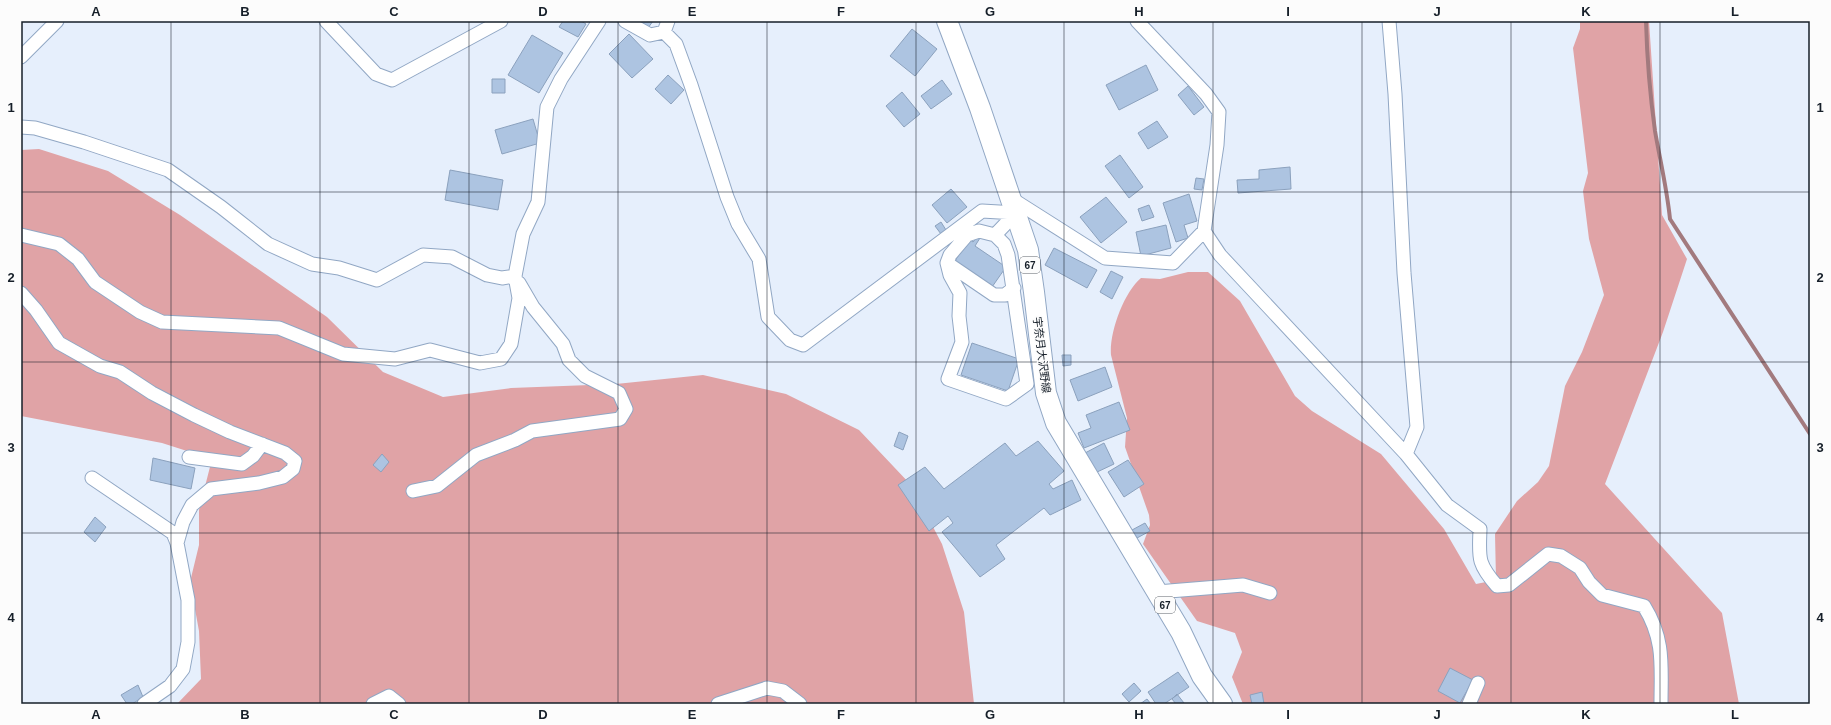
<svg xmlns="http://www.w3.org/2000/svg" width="1831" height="725" font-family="Helvetica,'Noto Sans JP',sans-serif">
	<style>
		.forest { fill: #e0a3a6 }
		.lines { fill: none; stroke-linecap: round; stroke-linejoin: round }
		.stream { stroke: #a27a7e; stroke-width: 4 }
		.building { fill: #adc4e1; stroke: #8ba1bd }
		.street-casing { stroke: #91a7c4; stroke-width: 15 }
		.primary-casing { stroke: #91a7c4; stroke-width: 22 }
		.street { stroke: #fff; stroke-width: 13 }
		.primary { stroke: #fff; stroke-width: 20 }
		.grid { fill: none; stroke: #161f29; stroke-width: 1; stroke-opacity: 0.55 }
		.labels { text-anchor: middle; stroke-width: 3; stroke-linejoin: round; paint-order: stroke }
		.shield { fill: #fcfcfc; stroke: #5b6168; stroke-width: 1 }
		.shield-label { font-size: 10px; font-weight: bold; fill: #161f29 }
		.street-label { font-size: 11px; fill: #161f29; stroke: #fcfcfc }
		.neatline { fill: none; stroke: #161f29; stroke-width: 1.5 }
		.grid-label { font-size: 13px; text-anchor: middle; font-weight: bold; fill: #161f29 }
	</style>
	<rect width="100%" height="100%" fill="#e6effc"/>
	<!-- forest -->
	<path class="forest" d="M1580 21H1649L1662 215 1687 259 1663 332 1605 484 1722 613 1739 704H1243L1232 677 1242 652 1235 633 1197 621 1143 544 1150 525 1149 515 1125 447 1127 418 1111 355C1109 333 1124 292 1141 278L1160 279 1188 272H1208L1240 301 1295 396 1312 411 1381 454 1444 529 1476 584 1496 580 1495 534 1517 501 1538 482 1549 466 1565 386 1582 352 1604 295 1589 239 1583 191 1588 173 1573 48 1580 29Z
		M39 149 108 171 180 215 327 317 383 372 443 397 511 388 616 384 703 375 786 394 859 430 911 485 942 544 964 612 974 704H177L201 679 199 631 190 582 199 545V510L212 459 162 443 21 416V150Z"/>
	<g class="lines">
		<!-- stream -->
		<path class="stream" d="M1646 21C1647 58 1650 95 1655 131 1660 160 1667 189 1670 219L1810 434"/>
	</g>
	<!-- building -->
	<path class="building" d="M563 21H581L586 24 578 37 559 27Z
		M638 21H653L648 28Z
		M912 29 937 49 915 76 890 56Z
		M629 34 653 59 632 78 609 54Z
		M532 35 563 53 539 93 508 75Z
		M1146 65 1158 90 1119 110 1106 85Z
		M668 75 684 90 671 104 655 89Z
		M492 79H505V93H492Z
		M942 80 952 94 931 109 921 96Z
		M1188 86 1204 107 1194 115 1178 95Z
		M902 92 920 114 904 127 886 106Z
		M533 119 540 143 502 154 495 130Z
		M1157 121 1168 137 1148 149 1138 133Z
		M1120 155 1143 187 1129 198 1105 166Z
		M1290 167 1291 189 1238 193 1237 180 1259 179V170Z
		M450 170 503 180 498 210 445 200Z
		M1196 178 1204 179 1202 190 1194 189Z
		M951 189 967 207 947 223 932 205Z
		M1189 194 1197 221 1184 225 1188 238 1176 242 1163 203Z
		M1106 197 1127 222 1101 243 1080 217Z
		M1149 205 1154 217 1142 221 1138 209Z
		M941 222 946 230 941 234 935 226Z
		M1166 225 1171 248 1141 256 1136 232Z
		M978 236 980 238 975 246 1006 267 992 287 955 261 969 239 973 242Z
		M1054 248 1097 270 1087 288 1045 265Z
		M1111 271 1123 277 1112 299 1100 292Z
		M972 343 1019 359 1008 391 961 375Z
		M1062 355H1071V365L1063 366Z
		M1105 367 1112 387 1078 401 1070 380Z
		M1119 402 1130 430 1084 448 1078 433 1091 428 1086 415Z
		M899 432 908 436 903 450 894 446Z
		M1038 441 1064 471 1049 484 1053 489 1072 480 1081 500 1050 515 1044 508 996 545 1005 559 980 577 942 532 953 523 948 516 929 531 898 485 925 467 944 489 1005 443 1016 456Z
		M1104 443 1114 464 1095 473 1085 453Z
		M382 454 389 462 381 472 373 465Z
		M153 458 195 468 191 489 150 480Z
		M1128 460 1144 484 1124 497 1108 472Z
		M95 517 106 527 95 542 84 532Z
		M1145 523 1150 531 1137 538 1132 530Z
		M1450 668 1473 680 1460 703 1438 691Z
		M1178 672 1189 687 1164 704H1156L1148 692Z
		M1134 683 1141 691 1129 702 1122 694Z
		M138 685 143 697 132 704H127L121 695Z
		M1262 692 1264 704H1252L1250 695Z
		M1177 694 1184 703 1182 704H1176L1172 699Z
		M1147 699 1151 704H1140Z"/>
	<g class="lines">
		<!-- street casing -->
		<g class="street-casing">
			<path id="street" d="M326 21 376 74 392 80 501 21
				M625 21 650 35 664 32 668 21
				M664 32 676 44 691 85 727 197 738 224 759 259 768 317 790 340 803 345 982 211 1016 213
				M21 57 57 21
				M21 127 35 128 84 142 168 170 221 207 268 244 312 264 339 268 377 280 423 255 452 257 487 275 502 278 515 276 523 234 538 202 547 107 561 79 599 21
				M1012 199 1105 258 1173 263 1204 231 1217 145 1219 112 1206 94 1137 21
				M1204 231 1220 255 1406 454 1417 427 1404 273 1395 94 1389 21
				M21 235 59 244 78 259 95 282 140 312 162 322 279 328 343 354 395 359 430 350 480 363 501 359 511 344 519 298 515 276
				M995 235 1004 244 1008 255 1027 384 1006 399 948 379 962 342 959 316 960 293 950 275 947 263 950 255 967 235 979 231 995 235 1016 213
				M947 263 994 295H1005L1014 288
				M21 293 36 310 59 343 100 366 120 372 152 393 194 415 230 432 285 453 295 461 293 469 283 477 259 483 211 489 192 505 183 522 177 543
				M1406 454 1447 505 1480 529C1479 558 1477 563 1497 586L1509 585 1548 554 1561 556 1580 568 1589 582 1602 595 1644 606C1665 640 1661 666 1661 704
				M189 457 242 464 253 456 262 444
				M92 478 173 533 177 543 188 600V642L183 669 170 686 144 704
				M413 491 437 486 476 455 515 440 532 431 620 419 626 409 619 393 585 376 569 360 563 344 533 307 519 283
				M1157 592 1243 585 1270 593
				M373 704 389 696 399 704
				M718 704 767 688 783 691 800 704
				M1469 704 1478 683"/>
		</g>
		<!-- primary casing -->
		<g class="primary-casing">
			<path id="primary" d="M947 21 980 108 1028 250 1034 292 1046 393 1056 423 1181 632 1202 676 1222 704"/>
		</g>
		<!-- street -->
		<use href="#street" class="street"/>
		<!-- primary -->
		<use href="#primary" class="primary"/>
	</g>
	<!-- grid -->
	<path class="grid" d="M171 21V704M320 21V704M469 21V704M618 21V704M767 21V704M916 21V704M1064 21V704M1213 21V704M1362 21V704M1511 21V704M1660 21V704M21 192H1810M21 362H1810M21 533H1810"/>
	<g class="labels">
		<!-- shield labels -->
		<g class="shield">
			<rect x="1020" y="257" width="20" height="16" rx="3"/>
			<rect x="1155" y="597" width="20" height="16" rx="3"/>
		</g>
		<g class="shield-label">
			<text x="1030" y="269">67</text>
			<text x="1165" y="609">67</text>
		</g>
		<!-- street labels -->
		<g class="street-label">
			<text transform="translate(1042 355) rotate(83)" y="4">宇奈月大沢野線</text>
		</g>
	</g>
	<!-- border -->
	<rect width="1831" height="725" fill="none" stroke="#fcfcfc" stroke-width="44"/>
	<rect x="22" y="22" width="1787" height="681" class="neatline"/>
	<g class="grid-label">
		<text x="96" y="16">A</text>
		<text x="245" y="16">B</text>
		<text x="394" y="16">C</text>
		<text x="543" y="16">D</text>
		<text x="692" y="16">E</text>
		<text x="841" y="16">F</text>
		<text x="990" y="16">G</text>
		<text x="1139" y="16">H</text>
		<text x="1288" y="16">I</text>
		<text x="1437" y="16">J</text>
		<text x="1586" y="16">K</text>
		<text x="1735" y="16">L</text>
		<text x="11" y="112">1</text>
		<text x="1820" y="112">1</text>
		<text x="11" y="282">2</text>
		<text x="1820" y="282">2</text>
		<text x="11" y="452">3</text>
		<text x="1820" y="452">3</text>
		<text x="11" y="622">4</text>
		<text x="1820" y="622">4</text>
		<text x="96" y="719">A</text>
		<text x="245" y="719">B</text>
		<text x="394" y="719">C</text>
		<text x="543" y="719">D</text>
		<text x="692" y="719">E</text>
		<text x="841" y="719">F</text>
		<text x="990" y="719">G</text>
		<text x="1139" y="719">H</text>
		<text x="1288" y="719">I</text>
		<text x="1437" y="719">J</text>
		<text x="1586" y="719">K</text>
		<text x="1735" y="719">L</text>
	</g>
</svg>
